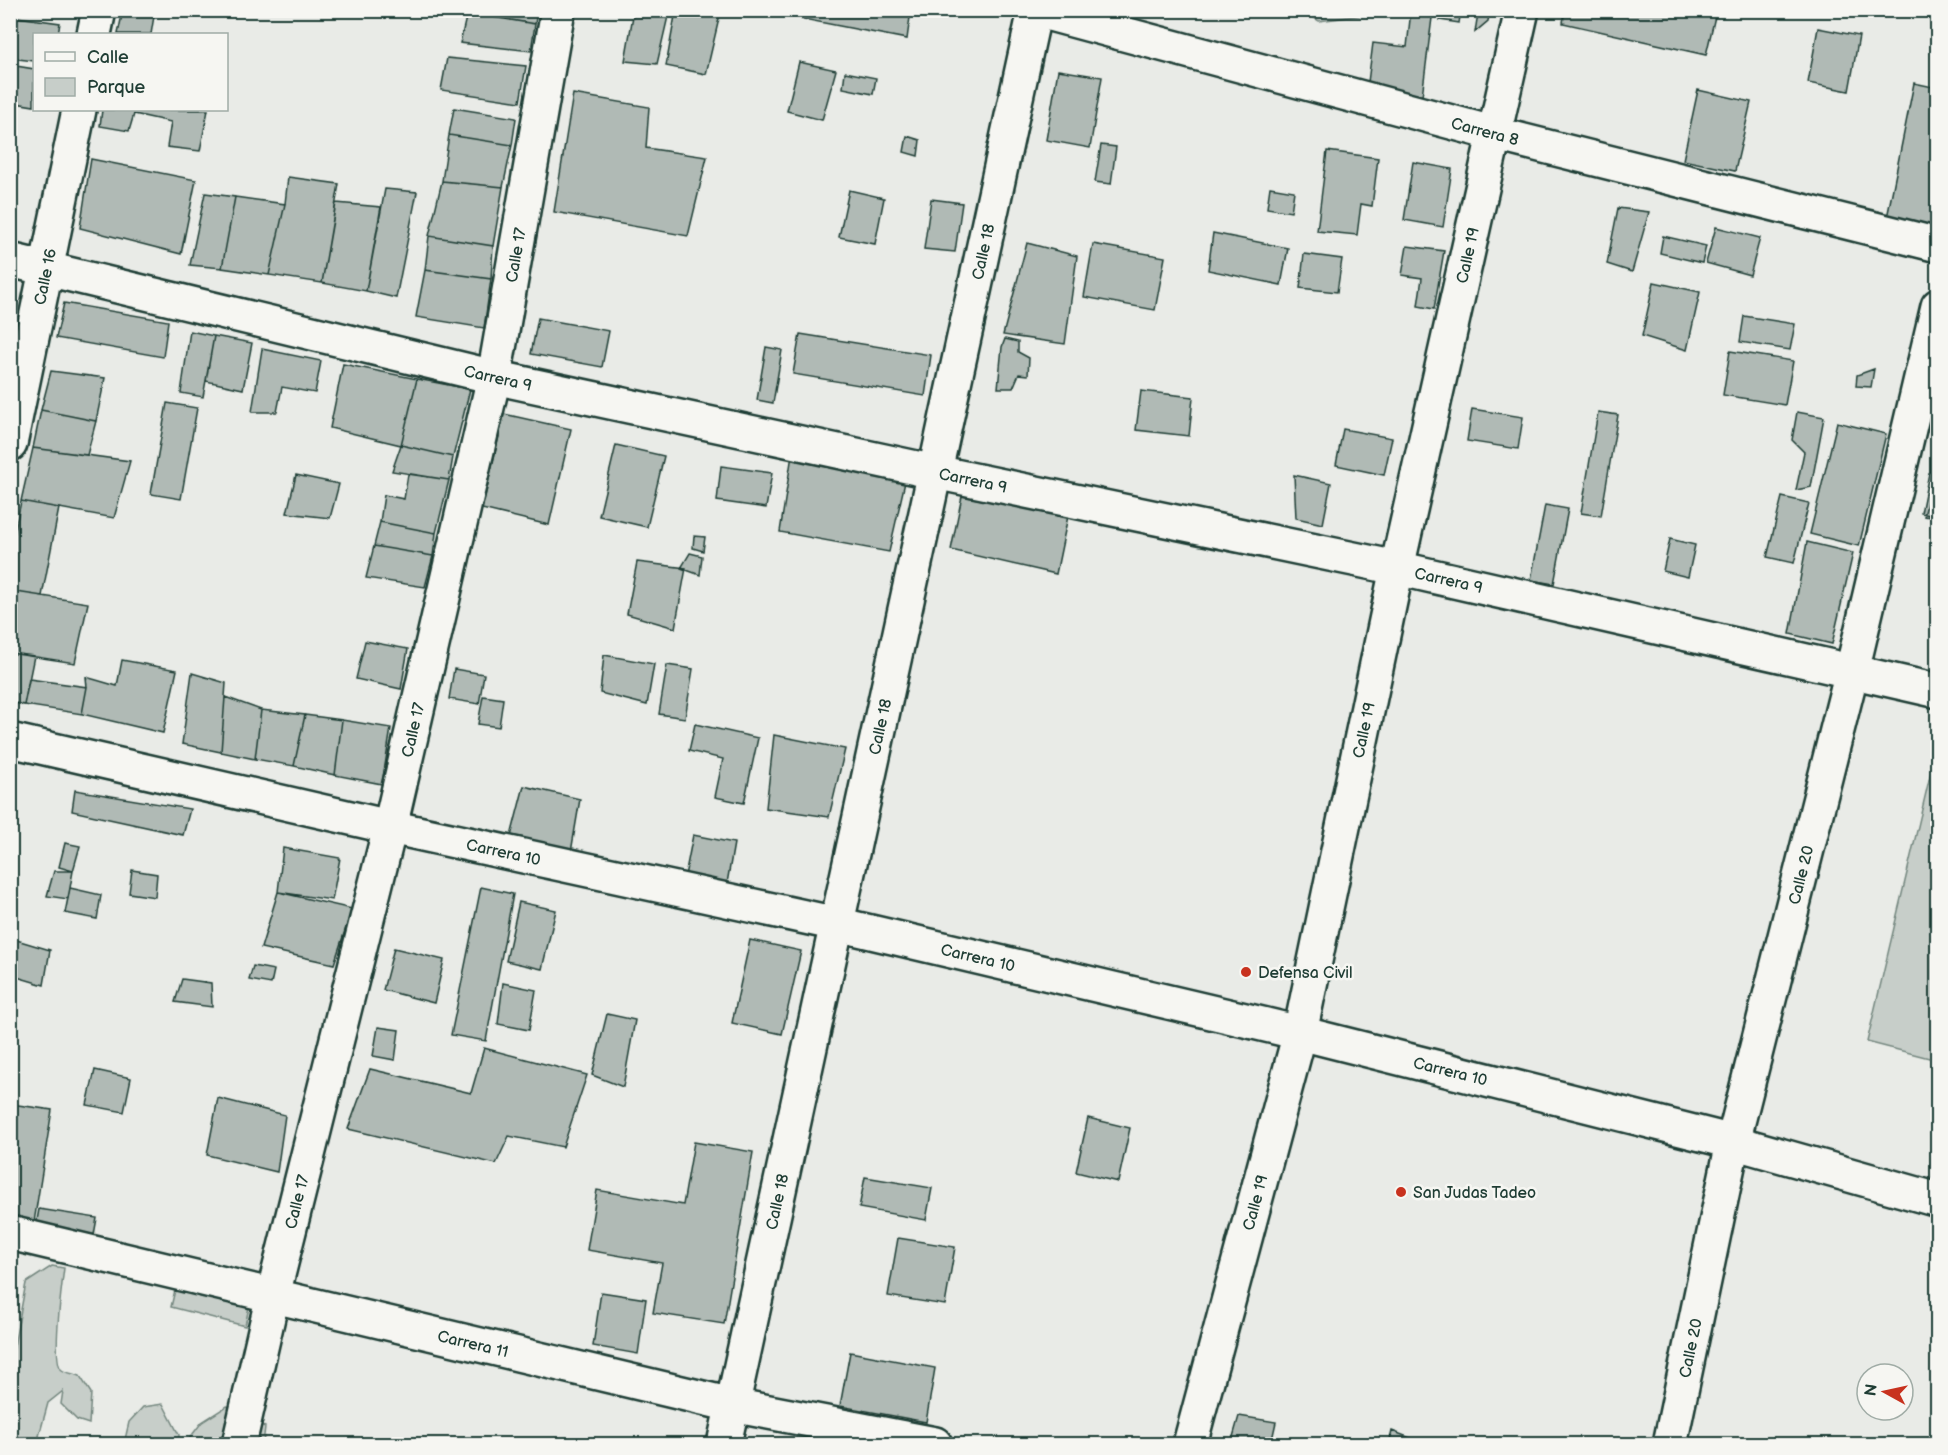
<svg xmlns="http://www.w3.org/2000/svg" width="1948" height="1455" font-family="'Balsamiq Sans',sans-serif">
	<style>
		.green { fill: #c7cec9; stroke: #73867e; stroke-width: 1.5 }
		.building { fill: #b0bab5; stroke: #1f3d34; stroke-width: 1.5 }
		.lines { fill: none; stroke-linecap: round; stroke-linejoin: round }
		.street-casing { stroke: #1f3d34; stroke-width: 38 }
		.street { stroke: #f6f6f2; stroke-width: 33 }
		.poi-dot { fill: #c8321e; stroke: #f6f6f2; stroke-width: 2 }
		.labels { text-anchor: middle; stroke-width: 5; stroke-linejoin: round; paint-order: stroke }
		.street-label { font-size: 16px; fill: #1f3d34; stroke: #f6f6f2 }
		.poi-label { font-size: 16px; fill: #1f3d34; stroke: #f6f6f2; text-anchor: start }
	</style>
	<rect width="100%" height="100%" fill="#e9ebe7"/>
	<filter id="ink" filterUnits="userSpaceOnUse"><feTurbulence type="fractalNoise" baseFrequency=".0167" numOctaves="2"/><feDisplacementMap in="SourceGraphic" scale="12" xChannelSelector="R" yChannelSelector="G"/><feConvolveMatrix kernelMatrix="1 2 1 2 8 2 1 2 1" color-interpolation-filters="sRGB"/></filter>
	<g filter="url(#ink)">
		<!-- green -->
		<path class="green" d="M1303 11H1379L1378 13 1319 21Z
			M1937 746 1938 1060H1937L1867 1042Z
			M52 1266 64 1268C62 1284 51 1362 62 1370 66 1373 75 1374 80 1376L91 1393 89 1424 77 1420 61 1404 63 1391 48 1403 39 1436 44 1444H11V1362L26 1283Z
			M175 1290 249 1307 245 1326 171 1307Z
			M163 1404 179 1435 178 1444H124L129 1422 143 1407Z
			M227 1406 265 1427 263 1444H190L189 1439 202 1422Z"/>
		<!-- building -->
		<path class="building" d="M123 10H155L151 34H118Z
			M508 10H537L535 24 506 19Z
			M634 10 669 12 657 64 625 61Z
			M676 10H721L706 74 666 66Z
			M794 10H867L910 17 907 39 793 17Z
			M1076 10H1121L1118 22Z
			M1411 10H1433L1422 96 1367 90 1373 43 1407 47Z
			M1441 10H1461L1459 23 1440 20Z
			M1466 10H1490L1488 21 1475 32 1478 13Z
			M1565 10H1710L1716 12 1706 55 1563 23Z
			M467 13 535 24 531 51 460 43Z
			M10 16 60 23 58 34H34V61L10 58Z
			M1818 28 1859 36 1849 91 1808 83Z
			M447 58 526 66 520 102 441 90Z
			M799 62 836 70 822 120 787 111Z
			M10 65 34 69V106L10 102Z
			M1058 70 1102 77 1090 148 1046 140Z
			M845 72 876 78 873 94 843 88Z
			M1914 83 1938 88V226L1887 218Z
			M1698 90 1751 102 1735 171 1683 160Z
			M573 94 649 107 646 148 707 157 688 236 554 212Z
			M454 108 516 118 512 145 449 135Z
			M102 110H208L200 151 167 147 171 122 134 114 129 131 100 126Z
			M449 135 512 145 503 187 442 181Z
			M907 136 920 140 918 156 904 152Z
			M1101 145 1116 147 1111 184 1095 182Z
			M1327 151 1378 158 1372 206 1361 204 1357 235 1317 231Z
			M91 159 196 180 181 254 80 228Z
			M1413 162 1452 169 1443 227 1404 220Z
			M288 177 339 184 322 283 269 275 285 204Z
			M442 181 503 187 493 246 429 236Z
			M1270 187 1294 191 1291 212 1267 208Z
			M385 189 417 192 396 298 366 291Z
			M849 190 884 198 875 244 839 237Z
			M205 193 235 197 222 268 190 265Z
			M235 197 285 204 269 275 222 268Z
			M931 199 962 203 955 252 924 249Z
			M336 203 381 207 366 291 322 283Z
			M1618 208 1649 212 1632 272 1607 264Z
			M1716 227 1760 238 1750 275 1706 263Z
			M1213 233 1288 248 1281 285 1208 270Z
			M429 236 493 246 491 279 425 270Z
			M1663 236 1706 246 1702 263 1660 253Z
			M1027 243 1077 256 1065 344 1003 335Z
			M1093 244 1165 257 1155 310 1084 297Z
			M1407 246 1444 251 1434 309 1418 306 1422 278 1402 275Z
			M1304 254 1342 259 1337 292 1300 288Z
			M425 270 491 279 484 328 416 317Z
			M1654 282 1700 292 1687 350 1642 336Z
			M64 303 168 321 163 357 56 338Z
			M1744 316 1795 324 1790 350 1740 342Z
			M538 318 609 331 602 367 531 354Z
			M190 331 214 336 203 397 181 393Z
			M800 334 931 355 925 396 793 374Z
			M214 336 252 343 243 389 206 381Z
			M1005 339 1018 342V352L1029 358 1028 375 1019 374 1013 388H998L1002 347Z
			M766 347 782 350 773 403 757 400Z
			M262 349 321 361 315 393 282 387 277 412H252Z
			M1730 351 1793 361 1785 405 1723 395Z
			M343 364 417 379 401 445 330 428Z
			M1874 369 1871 387 1856 386 1857 375Z
			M51 371 105 378 96 421 41 410Z
			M417 379 470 389 453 457 401 445Z
			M1141 391 1193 397 1189 436 1136 430Z
			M167 403 197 408 181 499 151 494Z
			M1472 409 1523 417 1518 449 1467 441Z
			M41 410 96 421 87 455 33 448Z
			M1598 412 1618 415 1601 516 1581 513Z
			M1797 412 1824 417 1811 487 1796 490 1804 452 1792 440Z
			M504 414 571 429 549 525 482 509Z
			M1837 422 1886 434 1859 546 1810 534Z
			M1343 429 1392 438 1384 475 1336 465Z
			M401 445 453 457 449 480 392 471Z
			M616 445 664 456 647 527 599 516Z
			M33 448 130 461 114 518 21 501Z
			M792 455 905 482 889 552 780 532Z
			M721 466 772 473 766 508 717 501Z
			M1935 471 1938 472V518L1924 516Z
			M1929 473 1938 475V517L1921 513Z
			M408 474 449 480 436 533 380 522 384 495 404 499Z
			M296 475 339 484 330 518 287 513Z
			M1294 475 1331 483 1323 524 1296 518Z
			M962 496 1068 516 1056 574 951 550Z
			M1782 497 1809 503 1794 563 1767 557Z
			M21 501 59 508 42 596 10 591V555Z
			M1545 505 1568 509 1554 584 1531 580Z
			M380 522 436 533 433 556 374 546Z
			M694 536 705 537 703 551 693 548Z
			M1670 539 1695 545 1688 577 1663 571Z
			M1807 542 1853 553 1832 644 1790 634Z
			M374 546 433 556 425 587 366 578Z
			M690 553 702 556 700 575 681 568Z
			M637 562 686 568 675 628 627 614Z
			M10 591 88 603 75 663 10 653Z
			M365 641 408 649 401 689 356 679Z
			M10 653 34 656 24 705 10 702Z
			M604 655 654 664 647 705 600 693Z
			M122 660 177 670 163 733 82 714 87 687 86 677 117 686Z
			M667 665 693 669 685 718 659 714Z
			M454 669 484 674 479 704 449 699Z
			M192 673 226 683 221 752 182 744Z
			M29 679 87 687 82 714 24 705Z
			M483 696 503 699 499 727 478 724Z
			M225 697 261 710 255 759 221 752Z
			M261 710 305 715 294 766 255 759Z
			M305 715 342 720 335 775 294 766Z
			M342 720 391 728 382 784 335 775Z
			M695 724 758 738 744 803 715 797 723 759 689 751Z
			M774 735 845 749 829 817 766 808Z
			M524 786 580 799 570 858 509 844Z
			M75 790 190 809 183 835 72 811Z
			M693 835 734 843 726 889 684 881Z
			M65 843 80 846 73 871 59 867Z
			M283 848 340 858 332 900 278 892Z
			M132 870 157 874 155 897 129 893Z
			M54 871H73L68 899 47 896Z
			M481 887 513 894 486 1041 451 1035Z
			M70 888 101 895 97 919 65 913Z
			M278 892 352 909 334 964 261 948Z
			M519 902 556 910 542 969 506 961Z
			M10 938 50 950 44 985 10 975Z
			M750 940 801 951 782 1034 732 1023Z
			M394 948 444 960 434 1003 383 990Z
			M253 966 274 970 271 984 249 980Z
			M182 979 211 983 212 1007 175 1002Z
			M503 983 536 990 529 1030 498 1024Z
			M607 1014 635 1020 623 1087 592 1075Z
			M378 1027 399 1030 395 1060 373 1056Z
			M484 1048 587 1075 563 1147 509 1136 496 1164 348 1129 370 1069 471 1093Z
			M95 1070 131 1078 124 1112 87 1105Z
			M218 1098 285 1115 277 1172 207 1155Z
			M11 1104 52 1110 34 1222 10 1218Z
			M1088 1118 1130 1128 1118 1182 1076 1172Z
			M694 1142 753 1152 724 1324 653 1313 662 1263 587 1250 597 1190 683 1205Z
			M865 1177 932 1188 926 1220 859 1208Z
			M39 1209 97 1218 94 1235 36 1226Z
			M898 1238 955 1247 945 1305 888 1296Z
			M10 1284 18 1285 10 1321Z
			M601 1292 646 1299 638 1354 593 1346Z
			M850 1352 935 1368 926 1422 840 1406Z
			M1239 1416 1276 1422 1271 1444H1231Z
			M1392 1431 1426 1444H1389Z"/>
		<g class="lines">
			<!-- street casing -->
			<g class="street-casing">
				<g id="street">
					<path id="s1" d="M1035 10 1496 134 1938 245"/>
					<path d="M94 34 99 10"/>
					<path id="s2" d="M10 260 494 377 935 472 1397 568 1938 691"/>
					<path id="s3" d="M10 444 79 110"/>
					<path id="s4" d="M10 740 390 827 837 924 1300 1033 1733 1142 1938 1200"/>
					<path id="s5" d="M10 1233 732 1405 935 1444"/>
					<path id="s6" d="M239 1444 273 1295 390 827 494 377 558 10"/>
					<path id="s7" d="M724 1444 1035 10"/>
					<path id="s8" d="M1190 1444 1300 1033 1397 568 1522 10"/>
					<path id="s9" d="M1670 1444 1733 1142 1852 671 1938 306"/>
				</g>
			</g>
			<!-- street -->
			<use href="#street" class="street"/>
		</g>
	</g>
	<!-- markers -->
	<g class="poi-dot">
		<circle cx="1246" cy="972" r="6"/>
		<circle cx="1401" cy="1192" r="6"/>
	</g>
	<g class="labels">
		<!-- street labels -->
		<g class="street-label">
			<text dy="6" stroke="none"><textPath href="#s1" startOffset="466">Carrera 8</textPath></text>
			<text dy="6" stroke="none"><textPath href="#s7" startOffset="1220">Calle 18</textPath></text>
			<text dy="6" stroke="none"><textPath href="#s8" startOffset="1221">Calle 19</textPath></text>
			<text dy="6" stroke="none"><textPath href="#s6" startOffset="1221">Calle 17</textPath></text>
			<text dy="6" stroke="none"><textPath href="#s3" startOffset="171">Calle 16</textPath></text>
			<text dy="6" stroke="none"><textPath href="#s2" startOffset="502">Carrera 9</textPath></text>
			<text dy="6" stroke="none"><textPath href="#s2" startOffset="988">Carrera 9</textPath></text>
			<text dy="6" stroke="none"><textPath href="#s2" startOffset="1474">Carrera 9</textPath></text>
			<text dy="6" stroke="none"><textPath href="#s7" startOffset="734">Calle 18</textPath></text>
			<text dy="6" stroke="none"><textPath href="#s8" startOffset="735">Calle 19</textPath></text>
			<text dy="6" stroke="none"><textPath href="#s6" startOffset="735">Calle 17</textPath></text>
			<text dy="6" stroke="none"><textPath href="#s4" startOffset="506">Carrera 10</textPath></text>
			<text dy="6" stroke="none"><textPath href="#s9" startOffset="584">Calle 20</textPath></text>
			<text dy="6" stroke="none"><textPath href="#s4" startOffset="992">Carrera 10</textPath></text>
			<text dy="6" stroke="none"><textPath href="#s4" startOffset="1478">Carrera 10</textPath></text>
			<text dy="6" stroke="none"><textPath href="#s6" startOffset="249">Calle 17</textPath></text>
			<text dy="6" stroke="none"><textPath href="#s7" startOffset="248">Calle 18</textPath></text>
			<text dy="6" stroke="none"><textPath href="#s8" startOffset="250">Calle 19</textPath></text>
			<text dy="6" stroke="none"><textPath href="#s5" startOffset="476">Carrera 11</textPath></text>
			<text dy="6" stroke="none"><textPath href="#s9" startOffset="98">Calle 20</textPath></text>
		</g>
		<!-- poi labels -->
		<g class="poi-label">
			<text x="1258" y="978">Defensa Civil</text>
			<text x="1413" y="1198">San Judas Tadeo</text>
		</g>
	</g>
	<!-- margin -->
	<rect width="1948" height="1455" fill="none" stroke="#f6f6f2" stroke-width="36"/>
	<rect x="18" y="18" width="1912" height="1419" fill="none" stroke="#1f3d34" stroke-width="2" filter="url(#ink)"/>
	<!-- legend -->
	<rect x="33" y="33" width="195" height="78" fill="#f6f6f2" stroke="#a0aca6" stroke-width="1.5"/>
	<rect x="45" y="52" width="30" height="9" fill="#f6f6f2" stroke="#a0aca6" stroke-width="1.5"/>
	<text x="87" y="63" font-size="18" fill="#1f3d34">Calle</text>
	<rect x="45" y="78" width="30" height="18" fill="#c7cec9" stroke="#a0aca6" stroke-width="1.5"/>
	<text x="87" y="93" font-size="18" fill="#1f3d34">Parque</text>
	<!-- north arrow -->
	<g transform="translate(1885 1392) rotate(278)"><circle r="28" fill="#f6f6f2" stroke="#a0aca6" stroke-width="1.5"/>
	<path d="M0-4.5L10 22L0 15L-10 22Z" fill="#c8321e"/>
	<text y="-9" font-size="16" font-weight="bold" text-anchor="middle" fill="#1f3d34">N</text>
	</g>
</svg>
